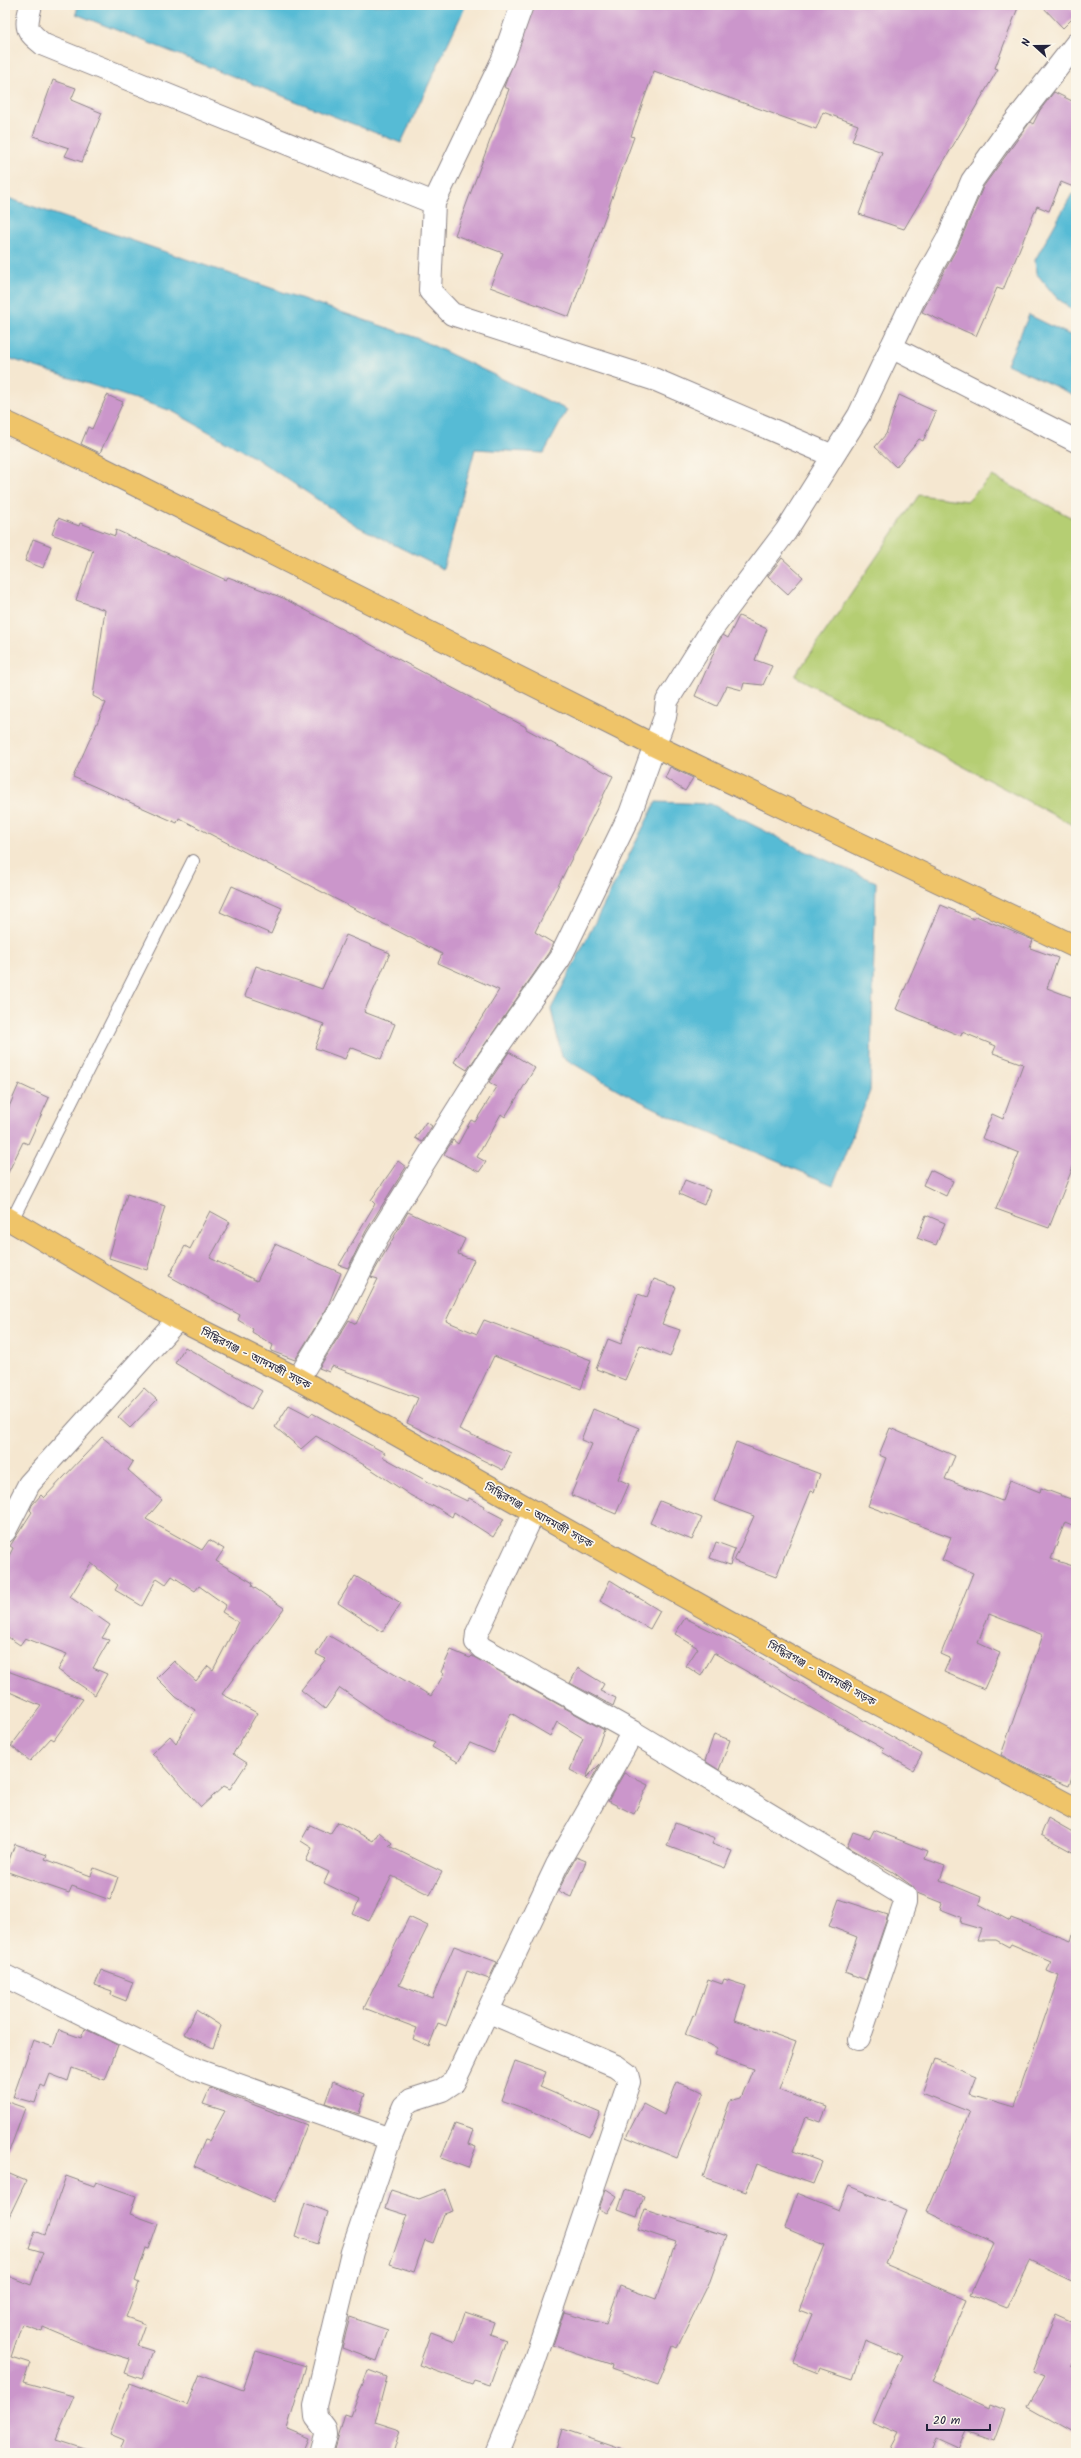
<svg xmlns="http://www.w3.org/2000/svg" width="1081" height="2458" font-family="Kalam,'Noto Sans Bengali',sans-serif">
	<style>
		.green { fill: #b5ce73; stroke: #6c7857 }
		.water { fill: #57bbd5; stroke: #3c6e88 }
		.building { fill: #cb96cb }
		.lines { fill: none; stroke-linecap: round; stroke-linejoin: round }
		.service-casing { stroke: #8c8486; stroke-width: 14 }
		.minor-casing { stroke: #8c8486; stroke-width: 24 }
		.tertiary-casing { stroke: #8c8486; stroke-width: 24 }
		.primary-casing { stroke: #8c8486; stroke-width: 24 }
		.service { stroke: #fff; stroke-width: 12 }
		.minor { stroke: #fff; stroke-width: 22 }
		.tertiary { stroke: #fff; stroke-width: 22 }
		.primary { stroke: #efc469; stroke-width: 22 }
		.labels { text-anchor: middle; stroke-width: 3.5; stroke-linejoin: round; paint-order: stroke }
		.street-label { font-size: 11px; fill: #22223b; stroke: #fbf7ec }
	</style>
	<rect width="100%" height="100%" fill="#fbf7ec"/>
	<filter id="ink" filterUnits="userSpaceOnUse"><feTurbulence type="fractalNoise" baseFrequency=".025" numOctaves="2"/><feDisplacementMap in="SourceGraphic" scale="8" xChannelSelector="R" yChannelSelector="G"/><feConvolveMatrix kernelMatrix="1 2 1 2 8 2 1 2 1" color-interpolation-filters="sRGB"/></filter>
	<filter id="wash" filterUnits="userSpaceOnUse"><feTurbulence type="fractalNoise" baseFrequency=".012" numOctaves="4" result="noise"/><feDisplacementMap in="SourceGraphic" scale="16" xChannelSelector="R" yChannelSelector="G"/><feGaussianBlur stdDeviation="0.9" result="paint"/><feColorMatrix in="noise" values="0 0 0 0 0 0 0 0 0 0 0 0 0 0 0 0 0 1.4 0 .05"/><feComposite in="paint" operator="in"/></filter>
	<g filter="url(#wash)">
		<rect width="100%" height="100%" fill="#f5e7d0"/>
		<!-- green -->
		<path class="green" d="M992 476 1076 520V827L795 676 919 495 967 501Z"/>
		<!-- water -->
		<path class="water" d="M78 5H466L401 143 76 14Z
			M1072 194 1076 196V313L1056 297 1036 273 1035 260Z
			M5 197 417 338 567 410 544 453 475 449 443 569 357 526 257 459 172 411 5 357Z
			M1029 315 1076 338V396L1007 364Z
			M656 802 711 804 803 850 876 882 870 1091 833 1185 679 1120 622 1092 562 1057 551 1009Z"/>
		<g id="blocks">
			<!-- building -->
			<path class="building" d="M534 5H1019L995 68 998 69 904 229 859 214 882 152 852 141 858 125 823 112 816 129 654 71 631 136 634 137 569 317 490 287 503 253 455 235 509 89 504 87Z
				M1041 5H1068L1076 15 1063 28Z
				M53 80 76 88 71 100 102 113 82 162 65 156 69 148 33 136Z
				M1054 92 1076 103V188L1061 182 1049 211 1037 206 1003 290 997 288 976 336 922 312 958 246 983 187 1030 122 1033 124 1040 110Z
				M107 395 123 402 100 453 81 444 88 427 92 429Z
				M899 395 936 412 923 441 919 439 896 467 875 447 886 434Z
				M58 518 79 526 80 523 115 536 116 530 226 580 228 577 283 598 526 727V729L613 776 535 932 553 943 549 952 467 1070 454 1062 499 990 438 963 442 954 179 818 177 823 73 777 106 703 93 696 105 610 76 600 93 550 52 534Z
				M33 539 51 546 43 568 25 561Z
				M782 558 803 577 788 594 768 576Z
				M739 616 767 629 755 660 772 666 763 685 744 683 742 690 727 686 717 706 695 696 718 643 723 635 728 638Z
				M670 767 693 778 685 791 665 778Z
				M232 886 282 908 271 934 220 912Z
				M941 905 974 919 976 916 1033 940 1030 948 1058 958 1047 988 1076 999V1159L1049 1228 996 1209 1019 1153 982 1138 992 1114 1003 1119 1023 1064 993 1053 996 1046 962 1032 961 1036 896 1009Z
				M346 935 390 953 364 1012 395 1024 381 1059 350 1047 345 1059 315 1048 324 1024 245 996 256 966 322 989Z
				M509 1052 535 1068 505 1117 501 1114 477 1157 486 1162 479 1172 444 1154 453 1140 458 1144 471 1120 475 1122 497 1087 489 1082Z
				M19 1084 49 1098 28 1144 23 1142 5 1179V1116Z
				M426 1122 432 1126 422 1142 415 1138Z
				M398 1161 406 1167 366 1231 348 1268 339 1265 375 1204 371 1200Z
				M930 1170 953 1181 946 1196 923 1185Z
				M685 1180 710 1190 704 1205 679 1194Z
				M127 1194 165 1206 147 1270 109 1258Z
				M210 1211 230 1222 210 1258 257 1281 275 1244 341 1273 327 1308 295 1360 271 1351 273 1345 252 1332 253 1329 238 1320 240 1315 169 1276 185 1246 190 1249Z
				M408 1212 465 1239 458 1254 474 1260 446 1321 477 1334 484 1320 591 1360 581 1389 494 1356 459 1429 511 1453 503 1470 407 1423 418 1398 332 1366 329 1372 319 1368 349 1320 356 1324 378 1279 371 1277Z
				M926 1215 945 1223 936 1245 917 1238Z
				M654 1279 676 1287 662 1324 680 1330 670 1357 640 1345 625 1380 596 1369 608 1339 621 1344 638 1294 647 1297Z
				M185 1347 262 1391 251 1409 175 1363Z
				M144 1388 157 1400 130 1428 118 1417Z
				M289 1405 310 1416 312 1413 385 1453 383 1457 434 1485 467 1501 469 1498 484 1506 483 1508 504 1519 493 1537 454 1512 452 1517 433 1505 432 1507 410 1495 374 1471 316 1436 301 1449 275 1427Z
				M593 1409 639 1428 618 1479 629 1484 616 1514 571 1495 592 1444 581 1440Z
				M890 1428 955 1456 945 1479 1002 1501 1010 1480 1040 1492 1041 1488 1076 1501V1513L1072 1525 1065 1522 1051 1559 1076 1567V1766L1069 1786 1037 1774 1001 1755 1043 1635 989 1614 978 1643 1000 1653 984 1689 944 1672 950 1658 941 1654 973 1573 942 1560 951 1537 868 1506 886 1458 879 1455Z
				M102 1437 133 1462 128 1470 162 1500 146 1519 202 1550 209 1540 224 1549 216 1561 253 1583 252 1586 284 1608 222 1694 257 1713 233 1754 247 1763 230 1789 224 1786 201 1807 152 1753 170 1736 176 1743 195 1710 176 1697 157 1678 174 1661 196 1681 208 1666 213 1670 238 1622 222 1612 226 1605 199 1586 195 1591 172 1576 166 1584 157 1578 142 1606 115 1590 118 1585 91 1563 70 1597 110 1625 102 1638 109 1640 93 1668 107 1674 95 1695 58 1670 67 1654 25 1638 20 1645 5 1635V1564L13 1548 10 1546 32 1512 30 1510 32 1505 41 1495 44 1498Z
				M736 1442 820 1474 814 1492 811 1491 776 1577 734 1561 754 1516 714 1501Z
				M660 1501 702 1518 692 1540 650 1523Z
				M716 1542 735 1549 730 1565 710 1558Z
				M355 1576 401 1603 382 1632 338 1603Z
				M610 1580 660 1611 650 1629 600 1601Z
				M685 1618 742 1646 828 1700 922 1754 913 1770 882 1752 884 1749 714 1653 701 1676 686 1666 698 1648 675 1634Z
				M328 1635 431 1696 444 1674 441 1672 451 1650 470 1658 472 1656 604 1730 586 1778 570 1770 583 1738 557 1722 550 1736 511 1713 494 1753 470 1743 458 1762 432 1747 435 1742 384 1718 340 1688 325 1709 301 1690 326 1659 316 1654Z
				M578 1668 604 1684 600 1691 616 1698 613 1706 570 1683Z
				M5 1670 83 1699 54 1740 51 1738 30 1761 11 1746 41 1706 5 1690Z
				M714 1734 730 1740 719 1770 705 1761Z
				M600 1764 591 1780 586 1778Z
				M624 1773 648 1785 634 1814 608 1801Z
				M1048 1818 1076 1834V1854L1041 1835Z
				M338 1822 373 1841 379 1832 392 1843 389 1846 442 1872 430 1895 392 1876 369 1921 353 1914 359 1900 324 1883 329 1872 306 1861 312 1848 301 1841 310 1825 330 1834Z
				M675 1823 715 1838 712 1844 732 1851 725 1868 667 1846Z
				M874 1830 928 1851 925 1859 945 1866 940 1880 981 1897 979 1904 1010 1921 1011 1918 1071 1941 1073 1934H1076V2283L1029 2261 1006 2308 971 2294 994 2244 927 2212 970 2112 922 2093 935 2059 977 2076 970 2094 1014 2107 1059 1976 1047 1971 1051 1961 1011 1944 1009 1947 996 1940H977L981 1929 960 1923 961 1917 940 1909 942 1903 917 1893 912 1886 893 1872 847 1847 853 1832 870 1838Z
				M15 1844 47 1855 45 1859 91 1876 94 1868 118 1877 110 1900 72 1886 69 1893 5 1871Z
				M576 1857 586 1861 571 1897 558 1891Z
				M839 1899 888 1915 866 1980 845 1972 857 1937 829 1926Z
				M409 1917 428 1926 399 1985 432 1998 454 1946 497 1962 489 1979 467 1971 446 2026 438 2023 429 2046 413 2039 417 2028 364 2008Z
				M101 1970 133 1982 126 2001 111 1995 112 1991 95 1985Z
				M708 1979 722 1984 724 1979 746 1986 735 2020 796 2042 779 2090 827 2107 821 2122 806 2117 793 2151 822 2162 813 2184 757 2164 746 2192 703 2177 730 2101 741 2098 753 2069 715 2055 718 2048 685 2035 693 2015 695 2016Z
				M196 2010 221 2026 213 2048 184 2034Z
				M85 2029 118 2045 105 2080 72 2068 68 2081 50 2074 45 2087 41 2085 35 2103 13 2097 33 2040 53 2047 59 2030 81 2038Z
				M515 2061 546 2072 540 2087 600 2113 589 2137 542 2115 501 2100Z
				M333 2081 365 2094 359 2114 325 2103Z
				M677 2082 704 2092 677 2158 626 2137 643 2104 664 2115Z
				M210 2088 307 2125 287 2176 274 2202 194 2166 205 2140 209 2141 225 2111 203 2104Z
				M5 2101 25 2108 7 2157 5 2156Z
				M455 2124 473 2130 468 2144 476 2147 468 2168 441 2158Z
				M5 2172 26 2181 5 2225Z
				M66 2176 94 2186 96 2182 136 2196 130 2214 158 2224 149 2249 146 2248 135 2281 139 2283 126 2317 145 2324 137 2346 153 2351 142 2379 125 2373 130 2359 93 2348 43 2327 42 2331 22 2324 11 2357 30 2363 23 2382 74 2396 56 2439 90 2450 89 2453H5V2275L31 2285 43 2252 29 2248 35 2231 45 2235Z
				M849 2186 907 2210 885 2264 967 2299 932 2381 989 2408 990 2404 1005 2410 994 2440 966 2430 958 2448 936 2438 929 2453H889L899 2434 873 2423 902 2356 866 2341 853 2379 820 2368 818 2373 793 2363 812 2315 799 2310 825 2245 785 2228 797 2193 839 2210Z
				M445 2189 453 2211 444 2214 433 2243 425 2240 414 2272 390 2264 407 2215 385 2208 391 2190 419 2199Z
				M606 2189 617 2196 607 2213 599 2209Z
				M625 2190 644 2196 637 2217 618 2210Z
				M305 2203 328 2212 318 2244 295 2236Z
				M645 2209 726 2236 710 2281 677 2348 673 2346 658 2385 611 2368 612 2365 553 2345 564 2312 606 2324 620 2286 656 2299 676 2242 638 2229Z
				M465 2312 494 2322 490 2334 506 2340 490 2385 474 2380 472 2384 419 2365 431 2332 455 2341Z
				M1056 2314 1076 2323V2351L1070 2365 1076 2367V2433L1028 2406 1044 2378 1032 2373Z
				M350 2317 388 2330 377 2361 342 2348Z
				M256 2351 306 2366 287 2429 309 2438 303 2453H119L124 2440 110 2434 129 2383 187 2405 200 2374 243 2390Z
				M368 2370 387 2377 375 2422 400 2430 393 2453H334L345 2414 351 2416Z
				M562 2429 624 2450V2453H555Z"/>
		</g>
	</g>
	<g filter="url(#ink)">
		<use href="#blocks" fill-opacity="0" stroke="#8c8486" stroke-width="1"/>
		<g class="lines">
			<!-- service casing -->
			<g class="service-casing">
				<path id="service" d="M12 1220 193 861"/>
			</g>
			<!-- minor casing -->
			<g class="minor-casing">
				<path id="minor" d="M31 5C25 28 25 30 44 45L434 203
					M522 5 503 59 434 203 430 291 452 314 656 380 833 456
					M891 347 1076 441
					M298 1379 343 1305 377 1238 435 1145 487 1062 560 958 630 814 665 717 667 701 712 629 786 531 859 415 915 297 947 240 972 181 1003 137 1076 44
					M534 1512 477 1633 476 1642 482 1648 633 1732 905 1896V1903L859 2039
					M5 1976 197 2070 390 2139
					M489 2012 616 2066 627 2074 629 2082 532 2368 497 2453
					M321 2453 326 2435 325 2429 316 2417 315 2406 352 2252 390 2139 404 2106 411 2100 442 2090 454 2082 557 1865 633 1732"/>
			</g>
			<!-- tertiary casing -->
			<g class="tertiary-casing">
				<path id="tertiary" d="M5 1531 29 1484 178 1319"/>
			</g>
			<!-- primary casing -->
			<g class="primary-casing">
				<path id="primary" d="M5 422 94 464 655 746 1076 947
					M5 1217 178 1319 298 1379 824 1675 1076 1809"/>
			</g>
			<!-- service -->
			<use href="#service" class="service"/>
			<!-- minor -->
			<use href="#minor" class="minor"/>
			<!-- tertiary -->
			<use href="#tertiary" class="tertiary"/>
			<!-- primary -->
			<use href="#primary" class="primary"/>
		</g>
	</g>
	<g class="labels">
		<!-- street labels -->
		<g class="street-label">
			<text transform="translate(256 1358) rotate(27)" y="4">সিদ্ধিরগঞ্জ - আদমজী সড়ক</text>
			<text transform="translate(539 1515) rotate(29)" y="4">সিদ্ধিরগঞ্জ - আদমজী সড়ক</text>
			<text transform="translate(822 1673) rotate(29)" y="4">সিদ্ধিরগঞ্জ - আদমজী সড়ক</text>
		</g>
	</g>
	<!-- margin -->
	<rect width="1081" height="2458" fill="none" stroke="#fbf7ec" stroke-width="20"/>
	<!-- north arrow -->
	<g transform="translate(1035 46) rotate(291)" stroke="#fbf7ec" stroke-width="3" paint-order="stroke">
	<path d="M0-3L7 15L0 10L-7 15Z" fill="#22223b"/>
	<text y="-6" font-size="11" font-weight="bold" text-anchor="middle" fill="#22223b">N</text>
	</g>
	<!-- scale -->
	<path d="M927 2424v6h63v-6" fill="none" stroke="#22223b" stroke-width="2"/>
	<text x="933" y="2424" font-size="12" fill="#22223b" stroke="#fbf7ec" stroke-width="3" paint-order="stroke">20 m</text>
</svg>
